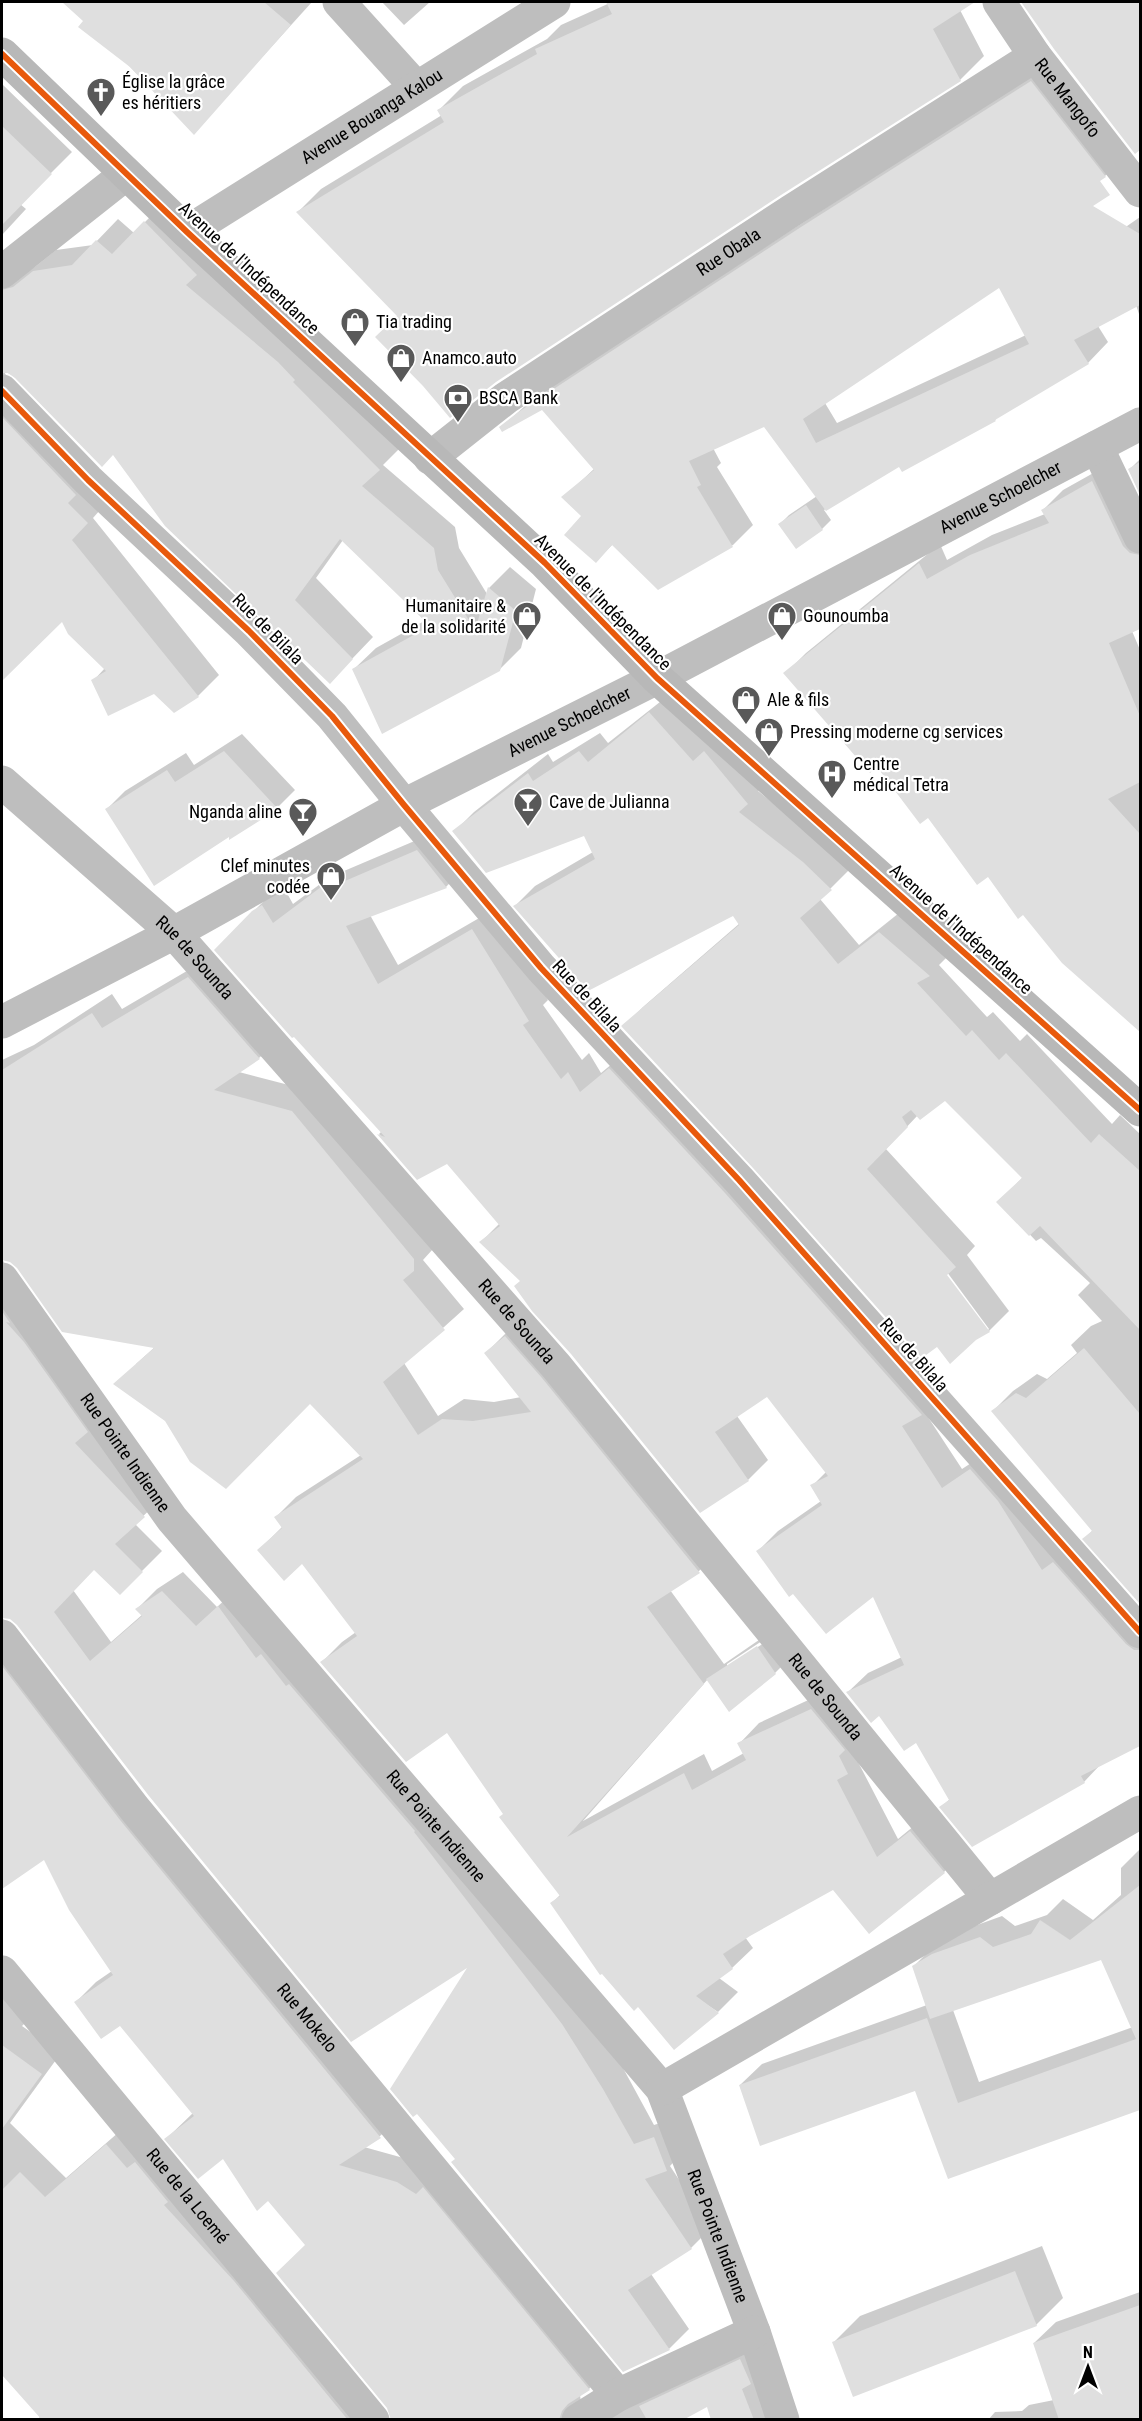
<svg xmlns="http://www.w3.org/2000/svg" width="1142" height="2421" font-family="'Roboto Condensed',sans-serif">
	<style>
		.shadow { fill: #0003; fill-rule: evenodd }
		.building { fill: #dfdfdf; fill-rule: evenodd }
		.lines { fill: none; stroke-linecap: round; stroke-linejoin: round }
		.street { stroke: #bebebe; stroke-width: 33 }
		.secondary { stroke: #b8b8b8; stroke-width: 33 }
		.cycleway-casing { stroke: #fff; stroke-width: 10 }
		.cycleway { stroke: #e8590c; stroke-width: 6 }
		.labels { text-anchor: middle; stroke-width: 4.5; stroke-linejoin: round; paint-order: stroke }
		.poi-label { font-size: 18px; fill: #000; stroke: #fff; text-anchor: start }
		.street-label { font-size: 18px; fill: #000; stroke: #fff }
	</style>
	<rect width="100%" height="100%" fill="#fff"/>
	<!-- shadow -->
	<path class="shadow" d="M64 2H312L194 132 85 21Z
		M382 2H430L404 25Z
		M612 2H973L960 10 984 56 960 80 424 385 398 316 298 212 321 189 442 115 439 110 463 86 547 39 561 25Z
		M1046 2H1140V148L1135 152 1032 15Z
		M1052 62 1125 156 1105 176 825 403 837 423 1026 335 1034 291 1140 217V317L1136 305 1098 326 1108 342 1088 363 1000 415 995 420 900 465 824 510 831 520 822 529 796 547 780 524 789 515 817 496 764 425 713 448 721 463 717 467 753 525 733 545 659 588 613 544 596 561 583 516 564 497 595 468 543 408 501 428 539 393Z
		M2 84 72 152 20 204 26 209 2 235Z
		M166 201 400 448 383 465 455 527 459 548 487 594 489 588 510 567 536 589 521 648 499 670 354 669 376 648 426 620 343 540 316 578 373 637 351 660 114 453 16 377 4 371 9 382 108 501 93 518 219 675 198 696 154 692 93 681 105 668 63 620 2 679V287L36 266 56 250 93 245 118 219 134 233Z
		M1140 459V491L1130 469Z
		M1113 462 1140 519V627L1132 631 1140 650V1030L1063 962 1024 913 988 875 786 673 806 653 940 544 947 560 992 535 1045 514 1043 510 1063 490Z
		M670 694 766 783 758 791 823 843 850 869 820 899 859 945 899 913 949 955 939 965 987 1017 993 1012 1020 1041 1027 1034 1112 1124 1120 1115 1140 1134V1602L1084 1539 1093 1530 993 1411 1013 1391 1037 1374 1047 1379 1077 1353 1071 1345 1091 1326 1102 1321 1078 1295 1090 1283 1041 1238 1036 1241 999 1202 1023 1177 945 1099 918 1115 886 1149 975 1246 967 1255 1009 1311 989 1331 937 1345 754 1167 623 1027 643 1007 740 923 734 914 515 906 535 886 593 852 585 834 454 832 474 812 548 754 553 762 600 733 608 743ZM944 1268 989 1329 987 1331 941 1269Z
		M242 734 295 790 277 808 230 838V834L107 809 125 791 186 753 194 765Z
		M438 831 465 867 446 887 370 915 398 965 493 910 548 1000 543 1005 582 1060 589 1053 601 1073 630 1049 924 1411 962 1469 991 1450 1140 1619V1745L1100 1765 1084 1782 941 1807 950 1799 916 1740 848 1692 868 1673 902 1657 874 1595 758 1551 778 1531 821 1501 812 1486 827 1471 767 1395 737 1416 768 1460 748 1480 481 1242 500 1223 448 1162 417 1178 379 1134 382 1131 253 912 274 891 283 886 293 904 342 868 344 871Z
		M209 958 280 1038 259 1058 239 1072 312 1091 433 1249 423 1260 464 1309 404 1363 438 1416 464 1399 494 1402 521 1397 486 1353 506 1333 719 1551 699 1571 670 1590 724 1664 775 1629 793 1655 775 1673 708 1679 583 1821 704 1754 712 1771 744 1753 739 1744 759 1723 832 1689 858 1762 898 1839 931 1812 964 1852 944 1872 833 1888 745 1937 753 1948 732 1968 719 1978 738 1992 718 2012 552 1903 560 1895 447 1731 322 1662 342 1642 356 1632 302 1562 259 1550 282 1527 276 1517 296 1497 361 1455 310 1402 136 1364 156 1346 11 1261 3 1260 6 1269 164 1496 135 1524 162 1551 120 1593 94 1568 73 1590 111 1642 143 1614 137 1609 157 1589 183 1572 217 1607 239 1587 623 2068 654 2125 675 2118 686 2149 670 2166 711 2228 691 2248 651 2274 689 2329 669 2349 456 2159 472 1963 18 1624 9 1617 2 1616 7 1627 401 2116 380 2136 364 2147 418 2162 609 2369 589 2389 580 2395 582 2410 760 2340 781 2420H713L707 2405 679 2420H37L41 2416 2 2373V1968L36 2012 22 2026 61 2053 10 2123 66 2178 127 2125 388 2418H393L307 2245 269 2198 223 2157 166 2139 193 2113 121 2024 76 2002 96 1982 112 1971 45 1858 10 1882 2 1870V1060L34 1045 112 994 122 1009ZM762 1641 764 1643 727 1667V1664Z
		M1140 1849V2109L949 2177 916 2089 740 2085 762 2064 927 2005 914 1966 935 1945 955 1933 1002 1916 1015 1926 1047 1915 1063 1899 1093 1920 1121 1895V1868ZM1102 1958 1133 2027 979 2082 953 2010Z
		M1042 2246 1063 2298 1036 2325 834 2342 860 2316Z
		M1140 2292V2420H988L995 2412 1022 2411 1029 2405 1054 2400 1034 2343 1056 2322Z"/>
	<!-- building -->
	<path class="building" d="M62 2H264L291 25 194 135 130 67 78 27 83 21Z
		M606 2H975L933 29 961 81 781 195 496 382 450 418 423 386 375 337 397 316 296 212 444 122 437 110 537 54 535 49 612 14Z
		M1021 2H1140V150L1135 154 1054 49Z
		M1031 81 1106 177 1100 181 1110 195 1093 206 1140 234V305L1074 340 1089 364 995 420 996 421 902 472 899 467 826 511 764 427 689 461 701 485 697 487 733 547 658 590 612 545 596 563 564 535 581 516 561 497 594 470 542 410 502 432 499 427 517 413 801 227ZM999 288 1029 344 816 443 803 419Z
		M2 126 52 174 2 225Z
		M144 221 197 275 186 285 278 362 295 380 293 382 380 470 362 486 434 548 438 570 475 630 488 587 516 611 500 671 382 734 352 669 430 626 340 539 295 600 353 659 330 684 165 526 113 455 102 467 15 378 8 373H2V290L13 287 33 271 72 265 96 240 112 254Z
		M2 417 76 495 68 503 88 523 72 540 199 697 174 713 154 694 108 716 91 680 106 671 68 634 62 622 2 681Z
		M1140 462V495L1128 469Z
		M1092 481 1123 546 1130 553 1140 555V629L1109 643 1140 716V782L1108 799 1140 834V1032L1062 963 1023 915 1018 919 988 877 977 885 928 818 920 824 877 767 870 773 783 673 919 563 927 579 970 555 1049 523 1041 510Z
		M806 505 823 530 796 549 778 524Z
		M649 712 693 761 704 751 748 804 739 812 803 862 832 890 800 918 838 964 879 932 930 976 917 983 966 1036 972 1030 999 1060 1006 1053 1091 1143 1099 1134 1140 1171V1330L1040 1226 1029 1236 996 1202 1022 1178 945 1101 920 1120 911 1110 902 1117 908 1127 867 1169 956 1267 947 1275 990 1332 976 1340 950 1364 937 1347 922 1358 753 1168 621 1026 739 925 733 916 588 991 513 906 595 859 584 836 486 873 452 831 528 773 533 781 579 751 588 762Z
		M224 751 278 809 229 840V837L154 886 105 809 167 770 175 782Z
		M417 850 447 888 346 926 378 984 472 929 529 1021 523 1025 561 1079 568 1072 580 1092 609 1068 725 1193 922 1415 902 1426 942 1488 970 1469 998 1501 1042 1570 1053 1562 1126 1644 1134 1650H1140V1746L1081 1776 1085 1783 972 1847 939 1807 949 1800 916 1743 904 1751 879 1716 871 1723 846 1692 904 1665 873 1597 826 1634 793 1594 789 1597 756 1551 822 1505 810 1485 828 1476 767 1397 715 1432 749 1481 700 1513 571 1354 532 1311 514 1286 520 1281 479 1242 500 1226 447 1164 417 1180 377 1134 385 1137 294 1037 292 1038 214 950 252 911 262 905 273 923 321 887 324 890Z
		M188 977 260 1059 214 1090 292 1111 414 1259V1271L403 1280 445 1330 383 1382 418 1435 442 1419 473 1421 531 1412 484 1353 505 1336 542 1378 700 1573 647 1607 704 1684 567 1837 684 1773 692 1790 746 1760 737 1743 811 1709 845 1750 839 1756 848 1774 837 1780 877 1857 910 1831 945 1873 869 1934 833 1890 750 1936 723 1954 733 1969 696 1996 719 2013 674 2050 638 2007 634 2011 602 1974 600 1975 550 1903 560 1896 499 1817 503 1814 447 1733 406 1762 320 1662 357 1636 302 1564 284 1581 257 1550 282 1528 274 1517 363 1459 310 1404 226 1489 190 1462 165 1421 113 1384 154 1348 62 1332 17 1268 10 1262 2 1260V1070L92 1013 102 1028Z
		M2 1311 10 1323 6 1322 24 1342 88 1432 75 1443 145 1517 115 1544 143 1572 120 1595 94 1570 54 1612 90 1661 142 1616 135 1609 162 1591 196 1626 218 1606 256 1658 261 1654 286 1686 289 1684 415 1831 414 1832 562 2024 603 2089 634 2144 654 2137 667 2171 645 2179 692 2249 628 2290 670 2350 623 2372 451 2162 455 2159 417 2114 413 2117 390 2089 467 1968 351 2042 149 1796 17 1625 10 1619 2 1618Z
		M1084 1348 1140 1414V1604L1082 1539 1092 1531 991 1411 1016 1393 1026 1398Z
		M757 1646 776 1674 729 1712 706 1679Z
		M2 1666 120 1820 381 2138 339 2165 397 2182 416 2194 423 2187 590 2390 568 2404 562 2411 559 2420H391L387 2408 276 2273 305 2245 268 2201 257 2211 223 2159 198 2179 164 2139 194 2116 120 2026 101 2039 74 2002 113 1975 69 1910 44 1860 2 1889Z
		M1140 1885V2110L948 2179 915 2091 760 2146 739 2085 927 2018 958 2103 1136 2039 1101 1960 930 2019 912 1966 932 1954 980 1937 993 1947 1031 1934 1040 1920 1070 1940Z
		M2 2045 42 2074 2 2129Z
		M106 2144 127 2168 135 2162 168 2202 164 2205 234 2281 348 2420H42L2 2375V2190L20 2172 45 2197Z
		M1015 2271 1037 2326 853 2397 832 2342Z
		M1140 2305V2420H1059L1033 2343Z
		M740 2359 751 2384 742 2389 754 2420H711L707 2407 683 2420H647L639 2406Z"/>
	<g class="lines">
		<!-- street -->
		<g class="street">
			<path d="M339 2 416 87"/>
			<path id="s1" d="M999 2 1035 56 1140 191"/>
			<path id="s2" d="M187 232 554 2"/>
			<path d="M2 272 126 174"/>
			<path d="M2 391 88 480 249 631 332 716 404 805 541 968 739 1180 1140 1632"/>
			<path d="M1097 447 1140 537"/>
			<path id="s3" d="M430 458 506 398 791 211 1035 56"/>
			<path id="s4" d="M2 782 174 933 556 1366 990 1899"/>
			<path id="s5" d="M2 1022 174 933 404 805 657 678 1140 424"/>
			<path id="s6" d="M2 1279 172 1519 662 2089 754 2332 783 2420"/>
			<path id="s7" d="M2 1636 134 1808 618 2395"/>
			<path id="s8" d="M2 1972 373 2420"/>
			<path d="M662 2089 1140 1812"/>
			<path d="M578 2420 618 2395 754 2332"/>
		</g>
		<!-- secondary -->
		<path class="secondary" d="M2 54 187 232 545 563 657 678 1140 1110"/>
		<!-- cycleway casing -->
		<g class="cycleway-casing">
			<path id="cycleway" d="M2 54 187 232 545 563 657 678 1140 1110
				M2 391 88 480 249 631 332 716 404 805 541 968 739 1180 1140 1632"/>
		</g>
		<!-- cycleway -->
		<use href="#cycleway" class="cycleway"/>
	</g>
	<!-- icons -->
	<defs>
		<g id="church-pin" transform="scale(1.5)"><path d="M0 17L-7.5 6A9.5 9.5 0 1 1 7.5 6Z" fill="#595959" stroke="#fff"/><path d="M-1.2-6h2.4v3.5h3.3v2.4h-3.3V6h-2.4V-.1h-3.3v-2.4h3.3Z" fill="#fff"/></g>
		<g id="shop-pin" transform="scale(1.5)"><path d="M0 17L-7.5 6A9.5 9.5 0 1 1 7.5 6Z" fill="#595959" stroke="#fff"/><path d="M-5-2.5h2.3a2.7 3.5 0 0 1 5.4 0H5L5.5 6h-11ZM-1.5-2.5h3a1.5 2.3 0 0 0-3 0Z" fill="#fff"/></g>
		<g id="bank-pin" transform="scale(1.5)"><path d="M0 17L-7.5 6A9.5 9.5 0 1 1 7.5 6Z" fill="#595959" stroke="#fff"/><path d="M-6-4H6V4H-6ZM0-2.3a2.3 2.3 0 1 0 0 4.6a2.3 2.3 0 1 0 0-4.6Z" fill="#fff"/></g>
		<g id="hospital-pin" transform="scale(1.5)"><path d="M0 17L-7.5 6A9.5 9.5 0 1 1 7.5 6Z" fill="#595959" stroke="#fff"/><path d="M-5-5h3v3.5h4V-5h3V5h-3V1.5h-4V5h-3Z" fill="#fff"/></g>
		<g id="bar-pin" transform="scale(1.5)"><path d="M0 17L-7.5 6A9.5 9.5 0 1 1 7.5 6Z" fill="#595959" stroke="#fff"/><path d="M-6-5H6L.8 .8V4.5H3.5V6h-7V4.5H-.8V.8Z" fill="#fff"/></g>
	</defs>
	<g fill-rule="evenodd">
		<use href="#church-pin" x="101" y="92"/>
		<use href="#shop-pin" x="355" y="322"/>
		<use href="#shop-pin" x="401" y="358"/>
		<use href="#bank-pin" x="458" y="398"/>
		<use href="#shop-pin" x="527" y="616"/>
		<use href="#shop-pin" x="782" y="616"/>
		<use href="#shop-pin" x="746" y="700"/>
		<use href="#shop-pin" x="769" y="732"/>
		<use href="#hospital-pin" x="832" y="774"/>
		<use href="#bar-pin" x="528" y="802"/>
		<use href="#bar-pin" x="303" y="812"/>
		<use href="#shop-pin" x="331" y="876"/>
	</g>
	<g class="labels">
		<!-- poi labels -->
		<g class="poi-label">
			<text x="122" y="88">Église la grâce<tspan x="122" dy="21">es héritiers</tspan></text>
			<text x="376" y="328">Tia trading</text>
			<text x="422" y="364">Anamco.auto</text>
			<text x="479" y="404">BSCA Bank</text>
			<text x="506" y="612" text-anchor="end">Humanitaire &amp;<tspan x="506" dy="21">de la solidarité</tspan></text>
			<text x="803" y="622">Gounoumba</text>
			<text x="767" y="706">Ale &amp; fils</text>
			<text x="790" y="738">Pressing moderne cg services</text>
			<text x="853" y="770">Centre<tspan x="853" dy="21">médical Tetra</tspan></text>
			<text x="549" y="808">Cave de Julianna</text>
			<text x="282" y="818" text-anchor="end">Nganda aline</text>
			<text x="310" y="872" text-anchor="end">Clef minutes<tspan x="310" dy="21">codée</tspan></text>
		</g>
		<!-- street labels -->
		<g class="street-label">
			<text dy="6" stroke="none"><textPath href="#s1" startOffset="118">Rue Mangofo</textPath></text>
			<text dy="6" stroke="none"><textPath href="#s2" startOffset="218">Avenue Bouanga Kalou</textPath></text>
			<text dy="6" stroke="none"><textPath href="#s3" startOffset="363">Rue Obala</textPath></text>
			<text transform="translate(249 268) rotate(43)" y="6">Avenue de l'Indépendance</text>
			<text dy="6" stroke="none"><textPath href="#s5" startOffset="1128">Avenue Schoelcher</textPath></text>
			<text transform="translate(603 602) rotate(45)" y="6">Avenue de l'Indépendance</text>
			<text transform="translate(268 629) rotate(45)" y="6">Rue de Bilala</text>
			<text dy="6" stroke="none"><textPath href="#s5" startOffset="642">Avenue Schoelcher</textPath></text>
			<text transform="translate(961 929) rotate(42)" y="6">Avenue de l'Indépendance</text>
			<text dy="6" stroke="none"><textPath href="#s4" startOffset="261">Rue de Sounda</textPath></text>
			<text transform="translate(587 996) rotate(47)" y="6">Rue de Bilala</text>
			<text dy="6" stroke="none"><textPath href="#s4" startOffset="747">Rue de Sounda</textPath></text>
			<text transform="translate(914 1355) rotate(48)" y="6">Rue de Bilala</text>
			<text dy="6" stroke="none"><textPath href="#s6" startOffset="213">Rue Pointe Indienne</textPath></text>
			<text dy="6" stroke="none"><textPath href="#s4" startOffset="1233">Rue de Sounda</textPath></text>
			<text dy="6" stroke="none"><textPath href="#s6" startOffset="699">Rue Pointe Indienne</textPath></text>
			<text dy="6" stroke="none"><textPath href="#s7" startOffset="489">Rue Mokelo</textPath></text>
			<text dy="6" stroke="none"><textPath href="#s8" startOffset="291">Rue de la Loemé</textPath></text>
			<text dy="6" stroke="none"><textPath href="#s6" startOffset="1203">Rue Pointe Indienne</textPath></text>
		</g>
	</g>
	<!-- border -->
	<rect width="1142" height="2421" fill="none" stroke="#000000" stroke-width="6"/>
	<!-- north arrow -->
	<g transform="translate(1088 2367)" stroke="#ffffff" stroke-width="4.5" paint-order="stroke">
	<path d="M0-4.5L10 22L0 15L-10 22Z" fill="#000000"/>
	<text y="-9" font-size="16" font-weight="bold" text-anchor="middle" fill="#000000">N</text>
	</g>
</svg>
